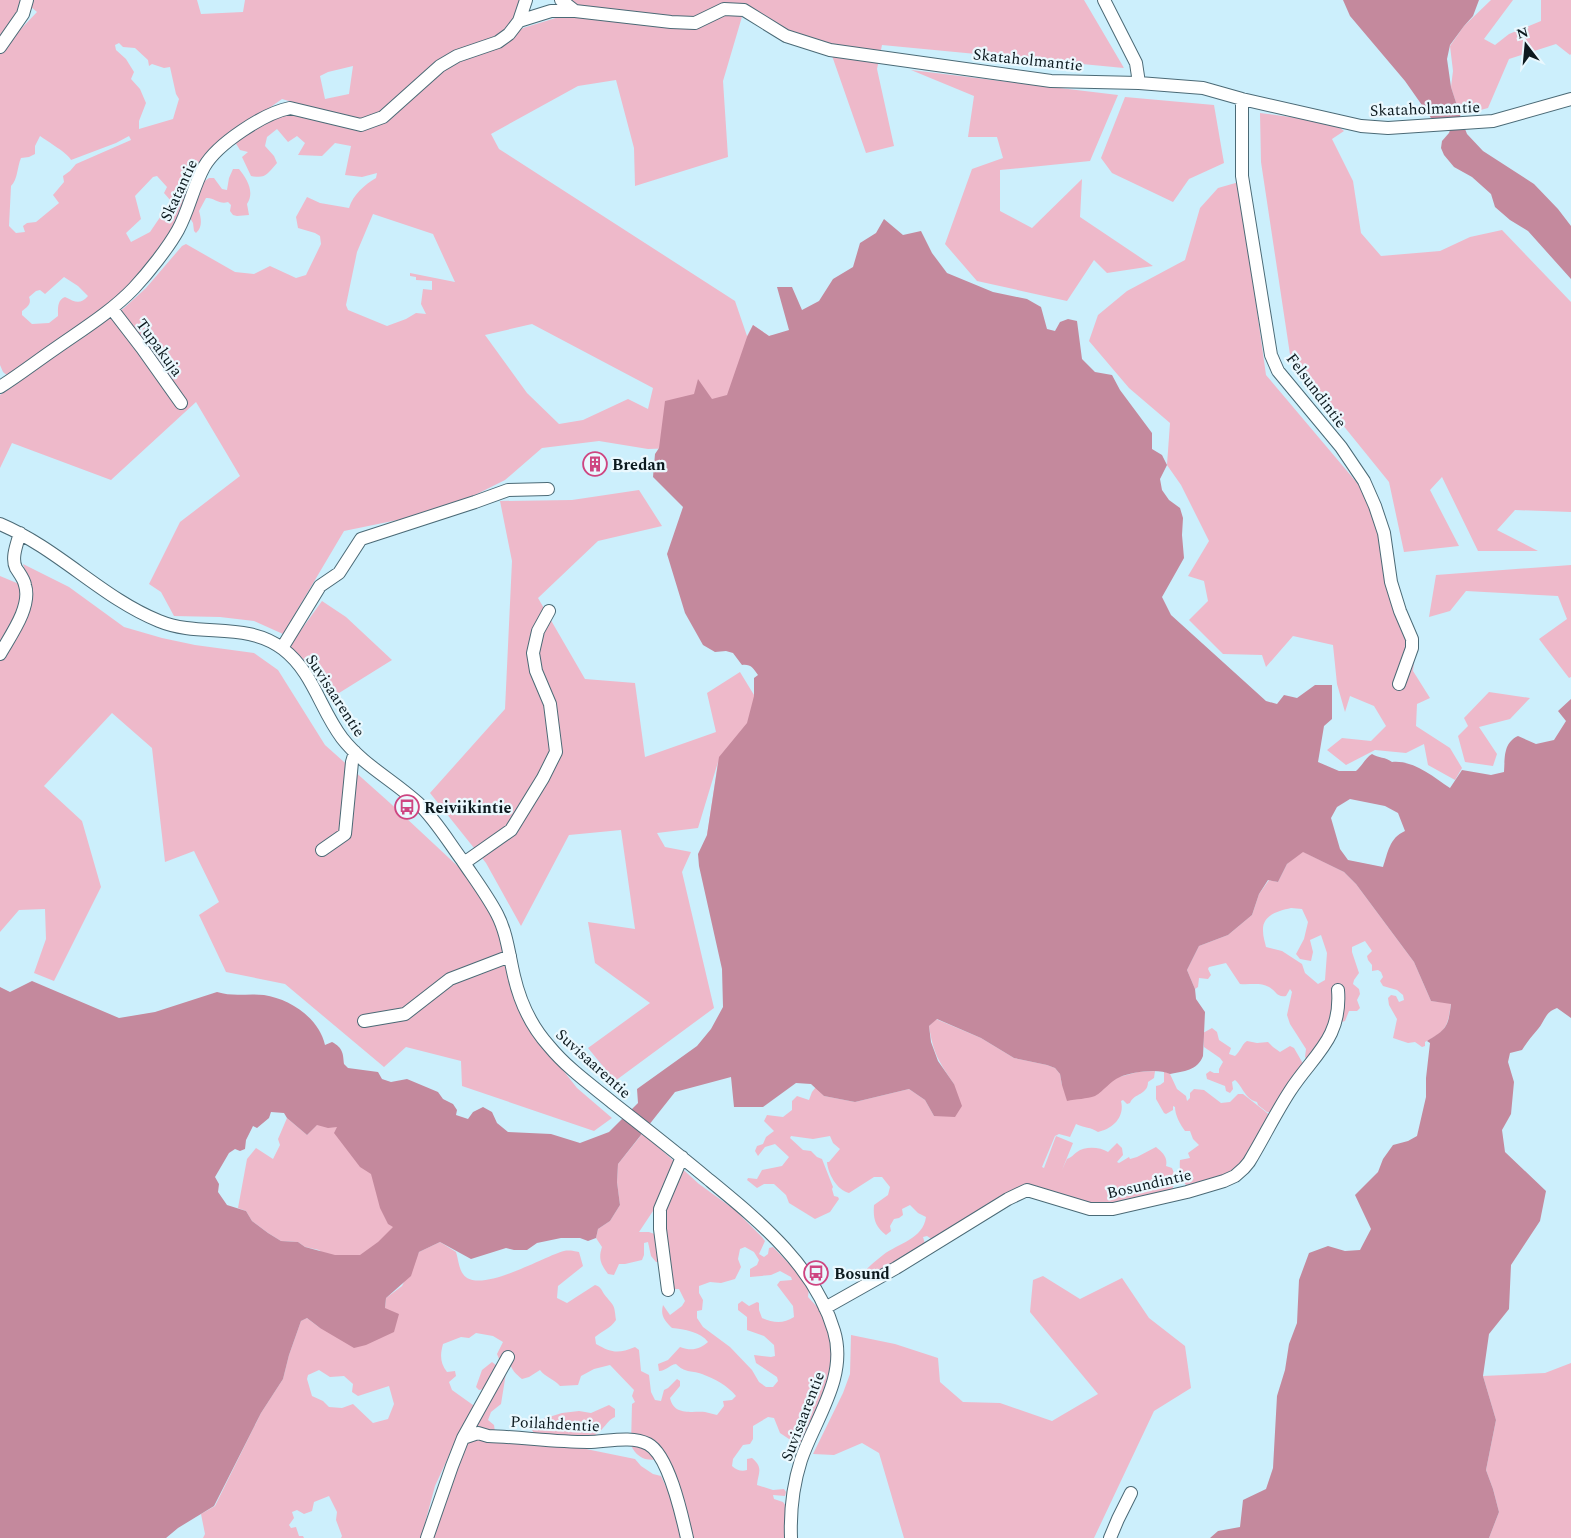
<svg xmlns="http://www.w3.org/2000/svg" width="1571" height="1538" font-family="Spectral,serif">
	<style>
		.green { fill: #eeb9ca; fill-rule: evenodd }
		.water { fill: #c4899d; fill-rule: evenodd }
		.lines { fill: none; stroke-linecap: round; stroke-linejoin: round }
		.minor-casing { stroke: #4b6a76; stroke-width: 14 }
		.minor { stroke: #fff; stroke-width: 12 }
		.labels { text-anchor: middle; stroke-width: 4.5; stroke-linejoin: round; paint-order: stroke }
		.street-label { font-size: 16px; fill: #0c191e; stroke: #eaf8fe }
		.poi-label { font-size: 16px; font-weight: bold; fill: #0c191e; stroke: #eaf8fe; text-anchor: start }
	</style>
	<rect width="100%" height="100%" fill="#cceffc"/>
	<!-- green -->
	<path class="green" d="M0 0H21L19 14 0 42Z
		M23 0H197L201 14 243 12 245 0H521L520 12 500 36 455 51 380 115 355 120 282 99 221 142 176 227 128 291 8 376 3 372 0 365V51L37 12ZM119 43 123 47 135 48 148 60 149 66 152 64 164 68 170 67 176 94 179 99 173 119 139 129V121L146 103 140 89 131 79 134 72 126 59 116 50 115 45ZM353 66 349 94 325 99 320 76 328 72ZM40 136C47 141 69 154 71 160L116 143 129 136 131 140 76 164 70 171 63 176 64 182 53 195 59 203 36 222 27 223 23 226 25 232 16 233 9 226 11 186C18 179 17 167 21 158L29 157 35 154V146ZM157 176 167 187 164 193 171 201 150 232 131 242 126 233 141 219 135 196 153 177ZM64 277 78 286 88 296C80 305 75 302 65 297 57 300 58 309 58 316L49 323 32 324 22 315V311C27 307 32 304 29 297L36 291 40 290 45 294Z
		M559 0H1084L1124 68 882 45 877 69 894 146 866 153 830 50 744 10 723 81 728 157 635 186 634 148 616 80 578 86 491 134 499 149 735 301 747 336 753 325 769 336 774 335 777 348 680 448 648 449 599 441 542 448 505 480 475 495 412 517 344 531 283 634 254 621 220 617 174 616 161 592 149 584 180 522 240 476 196 402 111 480 12 443 0 468V395L124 308 146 288 182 246 186 244 235 272 254 274 270 266 296 278 306 275 321 244 320 236 315 233 298 228 296 217 307 197 320 203 349 208C353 195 364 185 376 178L377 173 362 177 345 175 351 146 335 143 322 156 298 155 305 143 297 136 288 142 277 129 267 137 265 146 274 156 277 163C267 174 266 179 251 176L242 157 248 152 240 150 235 142C250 132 266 120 283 115 298 110 342 126 359 131L436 75 458 62 496 48 523 28 559 17ZM373 214 433 234 455 282 410 273V276L416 277V280L432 281V290L423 289 421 304 426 314 416 313 406 319 387 326 348 310 346 305 357 252ZM532 324 653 388 648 409 628 399 583 420 559 424 527 393 485 335Z
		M1491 0H1513L1484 39 1495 45 1509 34 1541 21V0H1571V54L1570 55 1556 44 1509 59 1488 108 1473 112H1459L1451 87 1453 71 1450 46 1464 26Z
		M911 70 1118 95 1090 161 1000 170V211L1032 228 1082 179 1080 217 1153 266 1107 273 1094 260 1067 301 977 281 945 244 972 169 1003 158 997 137H968L974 96Z
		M1125 97 1214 105 1224 163 1189 179 1173 202 1112 173 1101 158Z
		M1260 113 1334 123 1344 131 1332 139 1353 181 1361 233 1381 256 1440 251 1470 237 1502 230 1571 302V512L1515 510 1497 530 1538 551H1478L1442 477 1430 490 1459 546 1404 552 1389 482 1291 361 1261 162Z
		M233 169H239C247 179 255 192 247 204L249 215 237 216 233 215 230 211 231 205 228 202C219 205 214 197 206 198L199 211C201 218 203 227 196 233L194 231 193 223 190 218 202 183 209 178H214L222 189 227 190 229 178Z
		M1239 182 1266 375 1369 497 1415 652 1413 671 1430 698 1417 704 1416 726 1450 748 1462 768 1455 780 1428 765 1424 744 1406 753 1375 750 1346 765 1327 750 1342 738 1371 741 1386 726 1374 706 1350 696 1345 712 1337 684 1333 645 1293 636 1266 667 1262 655 1223 654 1189 620 1208 601 1204 581 1188 576 1209 541 1181 485 1167 465 1170 423 1129 388 1089 341 1098 315 1127 291 1185 260 1200 208 1218 188Z
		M639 490 662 526 598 541 538 598 585 679 635 683 645 757 716 732 707 693 740 672 754 695V678L783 694 707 835 718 762 698 828 657 833 665 847 691 852 682 872 714 1008 615 1081 588 1048 650 1003 595 963 588 922 635 929 621 830 569 835 521 926 486 863 430 793 505 709 512 561 500 501 572 500Z
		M23 564 69 587 124 627 162 638 195 645 254 653 278 670 325 745 390 803 464 872 499 925 523 1019 577 1088 612 1118 594 1131 462 1086 461 1061 406 1047 384 1067 285 984 226 972 199 915 219 902 194 851 165 862 152 748 112 713 44 786 82 821 101 887 54 981 34 973 46 939 45 909 19 910 0 932V576L31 589Z
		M1571 565V677L1569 678 1539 639 1567 619 1558 596 1466 591 1450 611 1429 617 1436 575Z
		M322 601 346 617 392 660 331 698C320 673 311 665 290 648L296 637Z
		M1489 692 1530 698 1510 719 1479 727 1497 754 1493 766 1465 762 1458 736 1468 726 1464 718Z
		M1302 851 1344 872 1356 884 1414 962 1431 1001 1451 1003C1448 1026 1446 1032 1425 1042V1046L1422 1047 1415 1042 1408 1043 1393 1038 1397 1019 1389 1005 1388 998 1391 995 1396 996 1399 1002 1404 1000 1403 995 1397 990 1383 986 1380 981 1383 977 1381 972 1378 970 1372 971V965L1368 960 1367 956 1372 951 1365 941 1352 947V952L1359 973 1354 980 1353 984 1359 989 1360 994 1357 1000 1360 1008 1357 1011H1349L1345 1021 1338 1023 1309 1062 1305 1057 1306 1049 1290 1024 1287 1015 1292 992 1290 989 1286 996C1277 998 1276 991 1269 987 1260 982 1250 985 1240 984L1226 963 1209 967 1208 969 1211 975 1208 979 1199 978 1198 987 1195 989 1187 970 1199 946 1228 935 1252 915 1259 894 1269 880 1278 882 1287 864ZM1291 908 1302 909 1308 922 1304 939 1296 954 1300 959 1311 961 1313 952 1310 940 1321 935 1327 953 1325 980 1318 984 1305 973 1302 964 1282 951 1266 947C1265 942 1263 937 1263 931 1262 915 1278 911 1291 908Z
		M936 1019 981 1038 1014 1058 1047 1065 1055 1068 1060 1074 1062 1085 1119 1077 1138 1072 1155 1071 1154 1078 1148 1082C1148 1095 1134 1093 1130 1103L1127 1104 1123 1100 1121 1101C1125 1117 1113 1129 1098 1132 1091 1127 1084 1128 1076 1124L1070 1137 1059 1134 1055 1136 1042 1167 1044 1168 1056 1136 1073 1143 1062 1170 1067 1159C1072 1157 1073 1155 1077 1152 1085 1146 1100 1147 1108 1152L1117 1143 1122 1148 1123 1155 1117 1162 1119 1163 1129 1157 1130 1159 1137 1157 1156 1147C1162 1152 1168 1157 1166 1166L1172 1168C1176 1177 1176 1184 1170 1193L1104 1208 1029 1188 933 1240 927 1236 923 1237 926 1247 859 1283 857 1279C865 1270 874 1262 883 1255 899 1243 923 1239 926 1217L918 1213 910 1205 902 1209 903 1215 899 1218 894 1219 890 1226 891 1231 886 1235C875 1226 873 1219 874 1205L888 1195 890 1187 882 1177H874L849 1193C837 1190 828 1174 827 1162H829L840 1149 833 1143 830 1136 813 1139 791 1136 790 1138 803 1150 811 1151 817 1157 822 1159 833 1187 832 1189 834 1196 838 1197 839 1199 830 1212 815 1219 789 1203 786 1195 774 1184H764L757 1188 747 1180 748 1178 757 1179 762 1170 782 1166 789 1157 775 1144 765 1147 758 1156 755 1151 757 1146 763 1144 766 1137 774 1131 764 1121 767 1115 783 1117 792 1110V1101L797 1096 809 1100 812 1092 816 1087 824 1096 855 1102 909 1089 925 1100 934 1116 954 1084C939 1062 933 1053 929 1026Z
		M1212 1028 1217 1032 1219 1040 1231 1048 1229 1054 1235 1056C1241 1051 1241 1045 1247 1041L1257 1043 1268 1042 1273 1047 1280 1052 1290 1046 1294 1048 1305 1067 1273 1113 1267 1112 1258 1105 1257 1102C1245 1099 1243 1087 1235 1080L1232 1082 1233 1089 1230 1093 1226 1091 1225 1086 1207 1079 1206 1074 1210 1071 1214 1073H1219V1069L1223 1062 1220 1058 1204 1047 1203 1033Z
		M1164 1071 1170 1074 1177 1089 1186 1096 1187 1101 1190 1098V1093L1194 1089 1204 1090 1221 1103 1230 1102 1238 1094H1243L1271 1116 1237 1173 1187 1186C1181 1180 1179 1169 1180 1160L1190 1158 1188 1153 1199 1145 1193 1139 1190 1131H1185C1180 1124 1175 1115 1175 1107L1173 1106V1110L1166 1114 1164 1113 1156 1099V1086L1160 1085 1164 1082Z
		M330 1111 402 1206 388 1243 339 1268 319 1250 305 1247 298 1242 281 1241 268 1233 252 1221 246 1211 238 1208 247 1159 256 1148 273 1159 280 1145 278 1139 287 1118 307 1135Z
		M643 1133 699 1184 735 1210 762 1237 765 1241 759 1254 764 1257 768 1254 769 1248 773 1247 800 1275 809 1288 808 1297 821 1311 831 1341 833 1361 825 1389 796 1454 791 1456 790 1454 792 1441 780 1433 774 1418 768 1417 753 1426V1439L750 1444 743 1445 733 1459 732 1466C736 1470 742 1472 747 1470V1459L752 1458C764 1468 758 1473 757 1485L773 1490 784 1489 786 1492 785 1496 773 1495 774 1499 783 1502 786 1506 784 1538H689L659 1459C646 1462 636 1457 631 1445L632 1404 635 1402 632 1396 634 1390 610 1365 594 1369 581 1376 578 1385 560 1386C554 1379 545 1377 540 1370L529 1377 522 1379C516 1374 511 1370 509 1360L499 1359 497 1354 503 1342 493 1336 476 1333 469 1338 461 1337 443 1344C440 1355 440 1363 447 1372L455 1371 456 1376 449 1382 452 1390 473 1405 475 1412 484 1389 479 1390 476 1387 482 1370 492 1362 506 1373 501 1404 491 1412 488 1420 494 1425 495 1432 461 1429 435 1486 421 1538H341L342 1536 336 1520 337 1512 329 1496 314 1502 312 1511 304 1514 297 1510 292 1512 294 1518 289 1525 291 1528 296 1527 299 1536H303L304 1538H203L205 1534 201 1514 215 1506 261 1413 283 1379 289 1355 301 1321 307 1318 320 1328 385 1308 386 1298 402 1286 419 1252 440 1242 456 1252C458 1258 459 1269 463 1274 478 1296 544 1256 564 1251 569 1250 574 1251 579 1252L583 1266 558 1286 557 1298 567 1303 595 1285C601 1287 601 1289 604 1294 614 1307 614 1302 616 1320 610 1329 603 1330 595 1337L596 1344C612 1353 618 1354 635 1347L639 1350 641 1371 649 1375 651 1392 655 1400 661 1401 664 1390 668 1388 677 1379 680 1381V1386L670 1398C674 1416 691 1411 705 1412 709 1413 713 1414 717 1415L724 1406 723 1401 732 1400 736 1396C727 1385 715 1379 702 1374 690 1370 685 1373 676 1364 669 1365 666 1371 659 1371L658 1364 668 1360 680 1347C691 1351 699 1350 708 1342 701 1332 684 1329 672 1328 665 1321 660 1316 663 1305L670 1315 682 1306 685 1301 679 1289H670L655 1208 639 1232H649L657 1235 661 1262H656L651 1256 648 1242 644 1243V1255L642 1260 625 1264H619L614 1275 608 1274C601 1264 598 1259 602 1247L596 1238 598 1229 610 1221 620 1205 617 1182 618 1164ZM745 1247 754 1252 759 1260 757 1265 750 1269V1277L771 1275 780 1271 791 1277 792 1280 780 1281 777 1285 793 1306 794 1317C783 1324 774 1323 762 1318L759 1310V1303L757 1302 749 1306 742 1301 738 1304V1310L747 1317V1330L764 1336 774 1345 775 1356 771 1357 754 1355 756 1363 777 1377 778 1381 773 1387H766L759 1382 752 1370 730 1347 703 1327 697 1318V1311L702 1310 703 1300 699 1293V1286L710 1282 721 1283 735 1279 741 1267 738 1259 740 1249ZM319 1370 330 1377 344 1376 353 1384 352 1392 358 1396 389 1386 394 1404 388 1419 373 1423 353 1404 342 1408 329 1407 323 1401 312 1396 307 1379 308 1375Z
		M1043 1276 1080 1299 1122 1278 1149 1318 1185 1346 1191 1388 1154 1411 1094 1538H904L879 1453 862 1443 834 1455 813 1454 843 1393 850 1374 851 1335 895 1344 938 1358 940 1382 963 1402 1000 1403 1052 1421 1098 1394 1030 1312 1033 1280Z
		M1571 1363V1538H1489L1499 1512 1493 1489 1486 1470 1496 1420 1483 1376 1545 1373Z
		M609 1405 615 1409V1417C607 1420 603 1431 595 1435 587 1439 546 1435 535 1435L532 1430 533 1422 562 1413 579 1411 591 1413Z
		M475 1437 586 1449 635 1459 641 1466 653 1474 661 1476 672 1499 683 1538H430L465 1442Z"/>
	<!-- water -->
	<path class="water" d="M1343 0H1479L1473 16 1464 26 1450 45 1447 59 1451 87 1462 121 1467 134 1483 151 1534 184 1558 209 1571 226V279L1528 231 1510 220 1495 207 1491 194 1472 177 1454 167 1444 155 1441 148 1442 141 1449 133 1451 127 1445 120 1431 118 1405 81 1350 16Z
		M884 219 903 235 921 231 932 253 947 273 993 292 1027 299 1041 307 1047 329 1055 331 1060 322 1068 319 1077 321 1082 359 1095 372 1112 375 1120 390 1152 433V449L1162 455 1167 465 1160 479 1162 490 1169 500 1180 508 1183 518 1182 535 1184 558 1162 597 1171 615 1266 701 1277 704 1284 695 1297 698 1315 685H1332V719L1324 726 1318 762 1339 771H1356C1362 766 1366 757 1372 754 1378 758 1386 757 1392 762 1414 760 1432 776 1450 788L1462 770 1491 775 1504 772C1505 758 1503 743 1518 736L1536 744 1554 740 1566 721 1558 711 1571 699V1018L1557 1008C1545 1012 1545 1021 1538 1029 1532 1036 1527 1042 1522 1050L1510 1053 1508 1062 1514 1082 1511 1114 1502 1130 1505 1152 1546 1191 1540 1221 1511 1265 1509 1309 1489 1334 1483 1376 1496 1420 1486 1470 1493 1489 1499 1512 1489 1538H1210L1218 1531 1240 1527 1243 1500 1266 1489 1273 1468 1277 1396 1285 1370 1289 1344 1297 1323 1299 1280 1309 1253 1328 1246 1345 1251 1360 1250 1371 1229 1355 1195 1378 1172 1383 1159 1393 1145 1408 1141 1417 1136 1426 1097V1078L1430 1043 1427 1041C1447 1029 1448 1027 1451 1004L1431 1001 1414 962 1356 884 1344 872 1303 852 1287 864 1278 882 1268 880 1259 894 1252 915 1228 935 1199 946 1187 970 1195 989 1196 999 1205 1012 1203 1056C1197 1071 1184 1071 1170 1074 1159 1068 1131 1072 1120 1077 1110 1081 1104 1091 1095 1096 1087 1099 1076 1099 1067 1101L1062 1085 1060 1074 1055 1068 1047 1065 1014 1058 981 1038 937 1019 929 1026 931 1042 938 1061 954 1084 962 1106 955 1117 934 1116 925 1100 909 1089 855 1102 824 1096 811 1084 796 1083 763 1107H734L731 1077 675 1092 618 1164 617 1182 620 1205 610 1221 598 1229 596 1238 588 1241 580 1238H561L537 1243 527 1250H514L506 1248 471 1259 440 1242 419 1252 411 1276 386 1298 385 1308 399 1314 394 1332 366 1345 354 1348 320 1328 307 1318 301 1321 289 1355 283 1379 261 1413 214 1506 178 1528 166 1538H0V987L10 992 32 981 119 1018 155 1012 217 992C233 997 248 993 264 995 290 999 319 1018 325 1045L332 1042C343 1048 343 1053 344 1064L348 1068 378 1072 382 1079 391 1082 407 1079 438 1092 443 1099 453 1104 457 1110 456 1115 468 1119 473 1112 483 1107 492 1112 497 1123 508 1132 551 1134 580 1143 609 1132 638 1103 637 1089 697 1046 711 1029 723 1007 722 969 699 866 698 854 707 835 719 757 747 723 754 696V678L758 675C753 668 751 664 742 665L733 653 726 651 715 652 703 645 685 613 667 554 683 507 653 477 655 454 659 448 665 401 694 394 698 379 712 399 727 395 747 337 753 325 769 336 789 330 777 287H792L802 310 819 301 833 279 853 267 860 243 876 233ZM1350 799 1385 806 1398 813 1405 831C1389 838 1388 853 1383 867L1348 860 1340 849 1331 818 1337 807ZM271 1112 284 1113 287 1118 307 1135 317 1125 328 1128 337 1127 334 1133 360 1167 371 1174 380 1208 388 1224 393 1227 378 1242 360 1255H335L305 1247 298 1242 281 1241 268 1233 252 1221 246 1211 227 1205 218 1192 219 1184 215 1177 229 1153 235 1149 240 1151 245 1149 246 1140 253 1126 257 1128 269 1118Z"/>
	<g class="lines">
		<!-- minor casing -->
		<g class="minor-casing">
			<path id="minor" d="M561 0 575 11
				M1104 0 1136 63 1139 83
				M519 21 551 11H575L671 22 695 23 724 9 744 10 786 36 830 50 1051 81 1139 83 1203 88 1242 99 1361 126 1388 128 1493 121 1571 99
				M0 47 23 14 27 0
				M1242 99V176L1271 355 1278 371 1341 447 1364 481 1375 506 1384 533 1391 582 1400 611 1412 639V648L1399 684
				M112 309 142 348 181 403
				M0 387C19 375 37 361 56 348 83 329 111 312 134 288 148 273 168 248 178 230 189 210 193 187 204 167 217 144 264 113 290 108L361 125 383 117 440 66 457 56 498 42 509 34 519 21 526 0
				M0 524C59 549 102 598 159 621 200 638 246 621 283 649 313 672 320 709 342 738 363 765 393 780 418 803 435 819 448 841 462 860 474 878 487 895 497 914 507 933 509 955 514 976 520 1002 531 1026 549 1046 567 1068 591 1085 613 1103 645 1128 677 1153 708 1179 759 1221 815 1266 834 1331 848 1377 815 1419 801 1460 793 1485 790 1512 791 1538
				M282 648 320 586 339 573 361 539 475 502 508 490 548 489
				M0 654C10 636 32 607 25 585 24 579 19 573 16 568 11 558 17 544 20 533
				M322 850 345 834 352 762 355 752
				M464 863 511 830 543 778 556 752 550 704 536 671 533 653 538 631 549 611
				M364 1021 405 1014 450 979 510 956
				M668 1290 660 1229V1209L682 1157
				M825 1308 896 1268 1008 1199 1027 1190 1090 1209H1113L1187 1192 1224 1181 1235 1176 1244 1168 1249 1162C1263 1139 1275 1114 1290 1091 1313 1055 1342 1039 1338 990
				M463 1438 508 1357
				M427 1538 452 1466 463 1438 478 1433 488 1436C521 1437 554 1442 588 1442 606 1442 631 1435 648 1444 669 1455 682 1516 687 1538
				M1110 1538 1118 1519 1131 1493"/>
		</g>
		<!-- minor -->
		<use href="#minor" class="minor"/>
	</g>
	<!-- icons -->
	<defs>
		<g id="building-ring" transform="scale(1.25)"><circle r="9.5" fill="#eaf8fe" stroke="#ce4581" stroke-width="1.5"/><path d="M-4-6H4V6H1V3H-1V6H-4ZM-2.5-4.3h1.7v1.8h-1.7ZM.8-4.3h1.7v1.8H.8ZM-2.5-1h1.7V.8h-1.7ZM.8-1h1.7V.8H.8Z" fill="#ce4581"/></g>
		<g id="bus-ring" transform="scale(1.25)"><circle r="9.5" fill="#eaf8fe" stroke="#ce4581" stroke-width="1.5"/><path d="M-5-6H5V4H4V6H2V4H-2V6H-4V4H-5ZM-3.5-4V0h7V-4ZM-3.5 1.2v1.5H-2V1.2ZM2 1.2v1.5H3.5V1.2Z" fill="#ce4581"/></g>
	</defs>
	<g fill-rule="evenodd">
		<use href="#building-ring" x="595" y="464"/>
		<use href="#bus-ring" x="407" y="807"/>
		<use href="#bus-ring" x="816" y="1273"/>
	</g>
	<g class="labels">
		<!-- street labels -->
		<g class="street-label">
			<text transform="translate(1028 59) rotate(6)" y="6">Skataholmantie</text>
			<text transform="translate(1425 108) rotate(-2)" y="6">Skataholmantie</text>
			<text transform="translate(178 190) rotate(-65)" y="6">Skatantie</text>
			<text transform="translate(160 347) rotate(54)" y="6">Tupakuja</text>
			<text transform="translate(1317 390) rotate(53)" y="6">Felsundintie</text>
			<text transform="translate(336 695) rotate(57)" y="6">Suvisaarentie</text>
			<text transform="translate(594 1063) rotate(42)" y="6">Suvisaarentie</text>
			<text transform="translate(1149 1183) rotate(-13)" y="6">Bosundintie</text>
			<text transform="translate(802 1416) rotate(-69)" y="6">Suvisaarentie</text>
			<text transform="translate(555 1423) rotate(3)" y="6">Poilahdentie</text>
		</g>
		<!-- poi labels -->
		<g class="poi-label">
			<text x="612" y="470">Bredan</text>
			<text x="424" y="813">Reiviikintie</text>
			<text x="834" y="1279">Bosund</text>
		</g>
	</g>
	<!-- north arrow -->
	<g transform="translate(1526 45) rotate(344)" stroke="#eaf8fe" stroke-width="4" paint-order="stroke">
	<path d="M0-4L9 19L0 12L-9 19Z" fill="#0c191e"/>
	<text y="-8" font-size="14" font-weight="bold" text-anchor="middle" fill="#0c191e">N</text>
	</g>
</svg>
